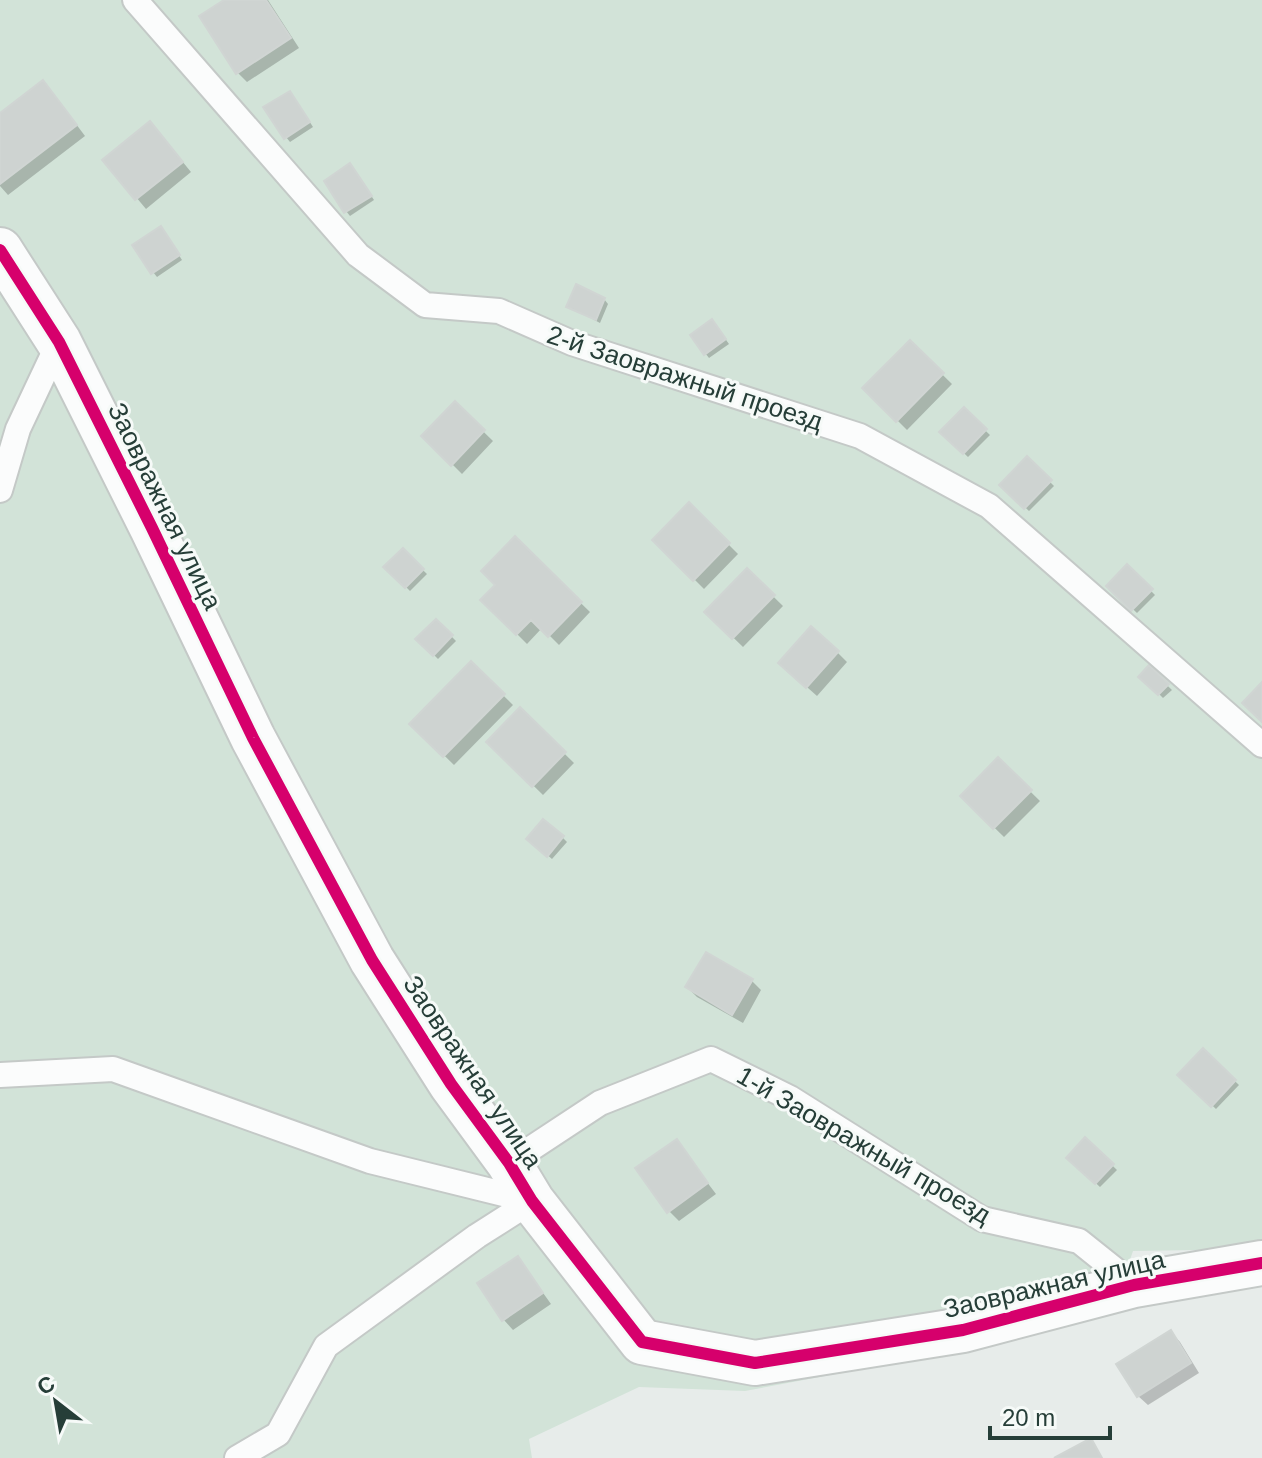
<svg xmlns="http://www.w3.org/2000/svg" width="1262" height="1458" font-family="Helvetica,sans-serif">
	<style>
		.green { fill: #d2e3d8 }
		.shadow { fill: #0003 }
		.building { fill: #ced3d1; stroke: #d0d5d3; stroke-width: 2 }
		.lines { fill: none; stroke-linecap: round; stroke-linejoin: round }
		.lane-casing { stroke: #c4c9c7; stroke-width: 28 }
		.street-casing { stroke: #c4c9c7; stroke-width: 48 }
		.lane { stroke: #fbfcfc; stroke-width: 24 }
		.street { stroke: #fbfcfc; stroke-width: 44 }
		.cycleway-casing { stroke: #f6faf8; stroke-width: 17 }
		.cycleway { stroke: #d6006c; stroke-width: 12 }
		.labels { text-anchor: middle; stroke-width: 6; stroke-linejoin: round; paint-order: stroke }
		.street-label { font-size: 26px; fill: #263e38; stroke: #f6faf8 }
	</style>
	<rect width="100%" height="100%" fill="#e7ecea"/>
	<!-- green -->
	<path class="green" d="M0 0H1262V1249L1133 1251 1115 1304 959 1351 745 1391 639 1387 529 1439 532 1458H0Z"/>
	<!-- shadow -->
	<path class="shadow" d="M227 0H268L299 48 247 82 238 73Z
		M52 92 85 136 8 195 0 186V115Z
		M294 97 313 127 290 142 286 137Z
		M159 133 191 172 146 209 105 160Z
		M354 170 374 200 350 216 346 211Z
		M165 233 182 260 157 277 153 272Z
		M604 299 608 304 600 323 568 306Z
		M716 326 729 344 709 358 692 336Z
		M910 343 952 384 907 430 865 388Z
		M455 404 493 441 462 474 424 436Z
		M964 410 990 435 968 457 942 432Z
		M1027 459 1054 486 1029 511 1002 485Z
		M689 505 738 554 704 589 655 540Z
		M515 539 590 612 559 645 542 628 527 644 483 600 498 585Z
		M403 551 427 574 410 591 386 567Z
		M1127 567 1155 595 1137 613 1109 586Z
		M747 571 783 606 743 647 707 612Z
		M436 621 456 641 438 659 418 639Z
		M837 652 847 662 817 696 790 672Z
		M471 664 513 705 454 765 412 724Z
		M1149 668 1172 690 1163 698 1141 676Z
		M520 710 574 763 543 795 489 742Z
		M998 760 1040 801 1004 837 962 796Z
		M563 838 567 842 552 859 529 839Z
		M752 981 761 990 743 1023 697 997 687 987Z
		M1203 1051 1239 1085 1216 1109 1180 1075Z
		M1086 1140 1117 1170 1100 1187 1069 1158Z
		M676 1141 716 1194 679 1221 669 1211Z
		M518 1258 551 1304 513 1330 504 1320 479 1284Z
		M1171 1332 1180 1342 1199 1373 1148 1405 1138 1396Z"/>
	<!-- building -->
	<path class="building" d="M224 0H266L291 38 236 74 199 16Z
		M43 80 77 125 0 184V113Z
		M290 91 310 122 284 139 263 107Z
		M150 121 183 162 135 200 102 160Z
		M350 163 372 196 344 213 324 181Z
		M161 226 180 255 151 274 132 245Z
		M576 284 605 298 596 320 566 307Z
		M712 319 726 339 704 355 690 335Z
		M910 340 944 373 896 422 862 388Z
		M455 401 485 430 451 466 421 436Z
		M964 407 987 429 963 454 939 432Z
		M1027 456 1052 480 1024 509 999 485Z
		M689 502 730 543 693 581 652 540Z
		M515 536 582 602 548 637 531 620 516 635 480 600 495 585 481 571Z
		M403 548 424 569 405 588 383 567Z
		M1127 564 1153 589 1131 611 1106 586Z
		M747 568 775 595 732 639 704 612Z
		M436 619 453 635 433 656 415 639Z
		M811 626 839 651 806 688 778 663Z
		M471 661 505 694 443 757 409 724Z
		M1149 665 1169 684 1158 695 1138 677Z
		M1262 682V722L1242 703Z
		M520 707 566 752 532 787 486 742Z
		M998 757 1032 790 993 829 960 796Z
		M543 819 564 836 547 857 526 839Z
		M706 952 753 979 732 1015 685 987Z
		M1203 1048 1236 1080 1211 1107 1177 1075Z
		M1085 1137 1114 1164 1095 1184 1066 1158Z
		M677 1139 708 1183 667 1213 635 1168Z
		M518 1256 543 1293 502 1321 477 1283Z
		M1171 1330 1191 1363 1137 1397 1116 1364Z
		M1091 1438 1102 1458H1054Z"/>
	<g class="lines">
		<!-- lane casing -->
		<g class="lane-casing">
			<path id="lane" d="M135 0 358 255 425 305 499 311 572 343 860 436 989 506 1262 745
				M0 490 18 429 59 342
				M0 1075 113 1069 370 1161 532 1201
				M509 1163 600 1103 711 1059 790 1098 982 1219 1079 1241 1134 1285
				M237 1458 278 1434 326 1346 477 1236 532 1201"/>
		</g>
		<!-- street casing -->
		<g class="street-casing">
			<path id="street" d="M0 250 59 342 152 528 253 738 372 960 451 1084 509 1163 532 1201 642 1342 755 1363 963 1330 1134 1285 1262 1263"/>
		</g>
		<!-- lane -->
		<use href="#lane" class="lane"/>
		<!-- street -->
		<use href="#street" class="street"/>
		<!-- cycleway casing -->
		<g class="cycleway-casing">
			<path id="cycleway" d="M0 250 59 342 152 528 253 738 372 960 451 1084 509 1163 532 1201 642 1342 755 1363 963 1330 1134 1285 1262 1263"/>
		</g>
		<!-- cycleway -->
		<use href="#cycleway" class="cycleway"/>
	</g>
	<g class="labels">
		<!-- street labels -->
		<g class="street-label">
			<text transform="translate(685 378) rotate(18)" y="9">2-й Заовражный проезд</text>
			<text transform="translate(165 506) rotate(64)" y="9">Заовражная улица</text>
			<text transform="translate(473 1072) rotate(56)" y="9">Заовражная улица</text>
			<text transform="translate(864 1145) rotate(30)" y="9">1-й Заовражный проезд</text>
			<text transform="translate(1054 1284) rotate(-13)" y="9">Заовражная улица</text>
		</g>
	</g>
	<!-- north arrow -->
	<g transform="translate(56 1402) rotate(329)" stroke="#f6faf8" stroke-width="6" paint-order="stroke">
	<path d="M0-6L14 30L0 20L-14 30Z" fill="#263e38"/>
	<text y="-12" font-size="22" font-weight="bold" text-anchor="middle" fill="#263e38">С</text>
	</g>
	<!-- scale -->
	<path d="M990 1426v12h120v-12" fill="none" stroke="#263e38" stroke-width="4"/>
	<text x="1002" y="1426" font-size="24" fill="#263e38" stroke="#f6faf8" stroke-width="6" paint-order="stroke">20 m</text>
</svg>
